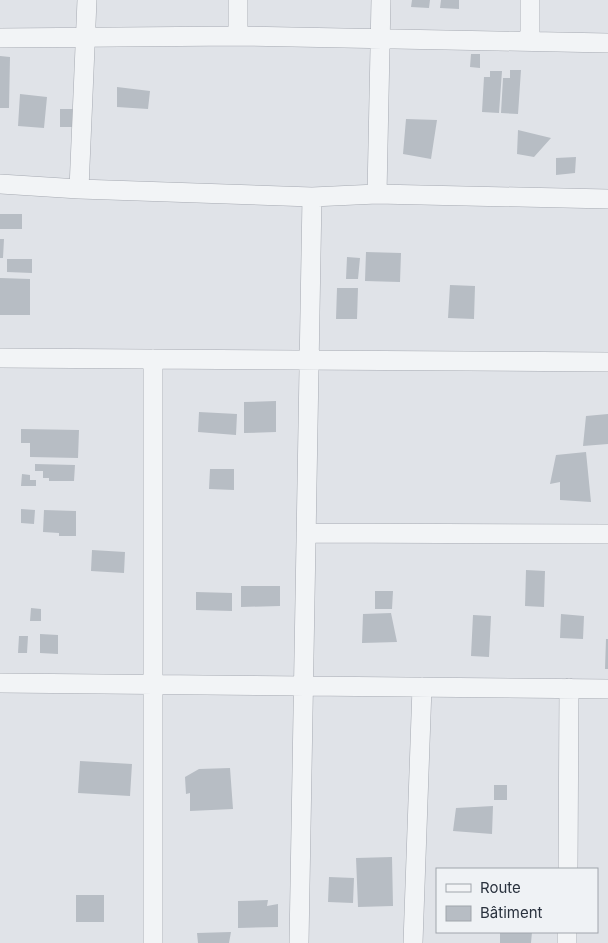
<svg xmlns="http://www.w3.org/2000/svg" width="608" height="943" font-family="Inter,sans-serif">
	<style>
		.building { fill: #b7bdc4 }
		.lines { fill: none; stroke-linecap: round; stroke-linejoin: round }
		.street-casing { stroke: #a6aab2; stroke-width: 20 }
		.street { stroke: #f2f4f6; stroke-width: 19 }
	</style>
	<rect width="100%" height="100%" fill="#e0e3e8"/>
	<!-- building -->
	<path class="building" d="M412 0H430L429 8 411 7Z
		M441 0H459V9L440 8Z
		M471 54H480V68L470 67Z
		M0 56 10 57 9 108H0Z
		M510 70H521L518 114 501 113 503 78H510Z
		M490 71H502L499 113 482 112 484 77H490Z
		M117 87 150 91 148 109 117 107Z
		M20 94 47 97 44 128 18 126Z
		M60 109H75V127H60Z
		M406 119 437 120 431 159 403 154Z
		M518 130 551 138 534 157 517 154Z
		M576 157 575 173 556 175V158Z
		M0 214H22V229H0Z
		M0 239H4L3 258H0Z
		M366 252 401 253 400 282 365 281Z
		M347 257 360 258 358 279H346Z
		M7 259H32V273L7 272Z
		M0 278 30 279V315H0Z
		M450 285 475 286 474 319 448 318Z
		M337 288H358L357 319H336Z
		M276 401V432L244 433V402Z
		M199 412 237 414 236 435 198 432Z
		M608 414V444L583 446 586 416Z
		M21 429 79 430 78 458 30 457V443H21Z
		M586 452 591 502 560 500V482L550 484 556 455Z
		M35 464 75 465 74 481H49V478H43V471H35Z
		M210 469H234V490L209 489Z
		M22 474 30 475V480H36V486H21Z
		M21 509 35 510 34 524 21 523Z
		M44 510 76 511V536H59V533L43 532Z
		M92 550 125 552 124 573 91 571Z
		M526 570 545 571 544 607 525 606Z
		M241 586H280V606L241 607Z
		M375 591H393L392 609H375Z
		M196 592 232 593V611L196 610Z
		M31 608 41 609V621H30Z
		M391 613 397 642 362 643 363 614Z
		M561 614 584 616 583 639 560 638Z
		M473 615 491 616 489 657 471 656Z
		M40 634 58 635V654L40 653Z
		M19 636H28L27 653H18Z
		M606 639H608V669H605Z
		M80 761 132 764 130 796 78 793Z
		M230 768 233 809 190 811V793L186 794 185 777 199 769Z
		M494 785H507V800H494Z
		M493 806 492 834 453 831 456 808Z
		M392 857 393 906 358 907 356 858Z
		M329 877 354 878 353 903 328 902Z
		M76 895H104V922H76Z
		M268 900 267 906 278 904V927L238 928V901Z
		M231 932 229 943H198L197 933Z
		M500 932H532L531 943H500Z"/>
	<g class="lines">
		<!-- street casing -->
		<g class="street-casing">
			<path id="street" d="M238 36V0
				M0 38 238 36 608 43
				M530 41V0
				M0 184 79 189 312 197 377 194 608 199
				M79 189 87 0
				M377 194 381 0
				M0 358 608 362
				M306 533 608 534
				M0 683 608 689
				M568 869 569 688
				M153 943V359
				M299 943 312 197
				M413 943 422 687
				M567 943V932"/>
		</g>
		<!-- street -->
		<use href="#street" class="street"/>
	</g>
	<!-- legend -->
	<rect x="436" y="868" width="162" height="65" fill="#eff2f5" stroke="#a0a5ac"/>
	<rect x="446" y="884" width="25" height="8" fill="#f2f4f6" stroke="#a0a5ac"/>
	<text x="480" y="893" font-size="15" fill="#2a323e">Route</text>
	<rect x="446" y="906" width="25" height="15" fill="#b7bdc4" stroke="#a0a5ac"/>
	<text x="480" y="918" font-size="15" fill="#2a323e">Bâtiment</text>
</svg>
